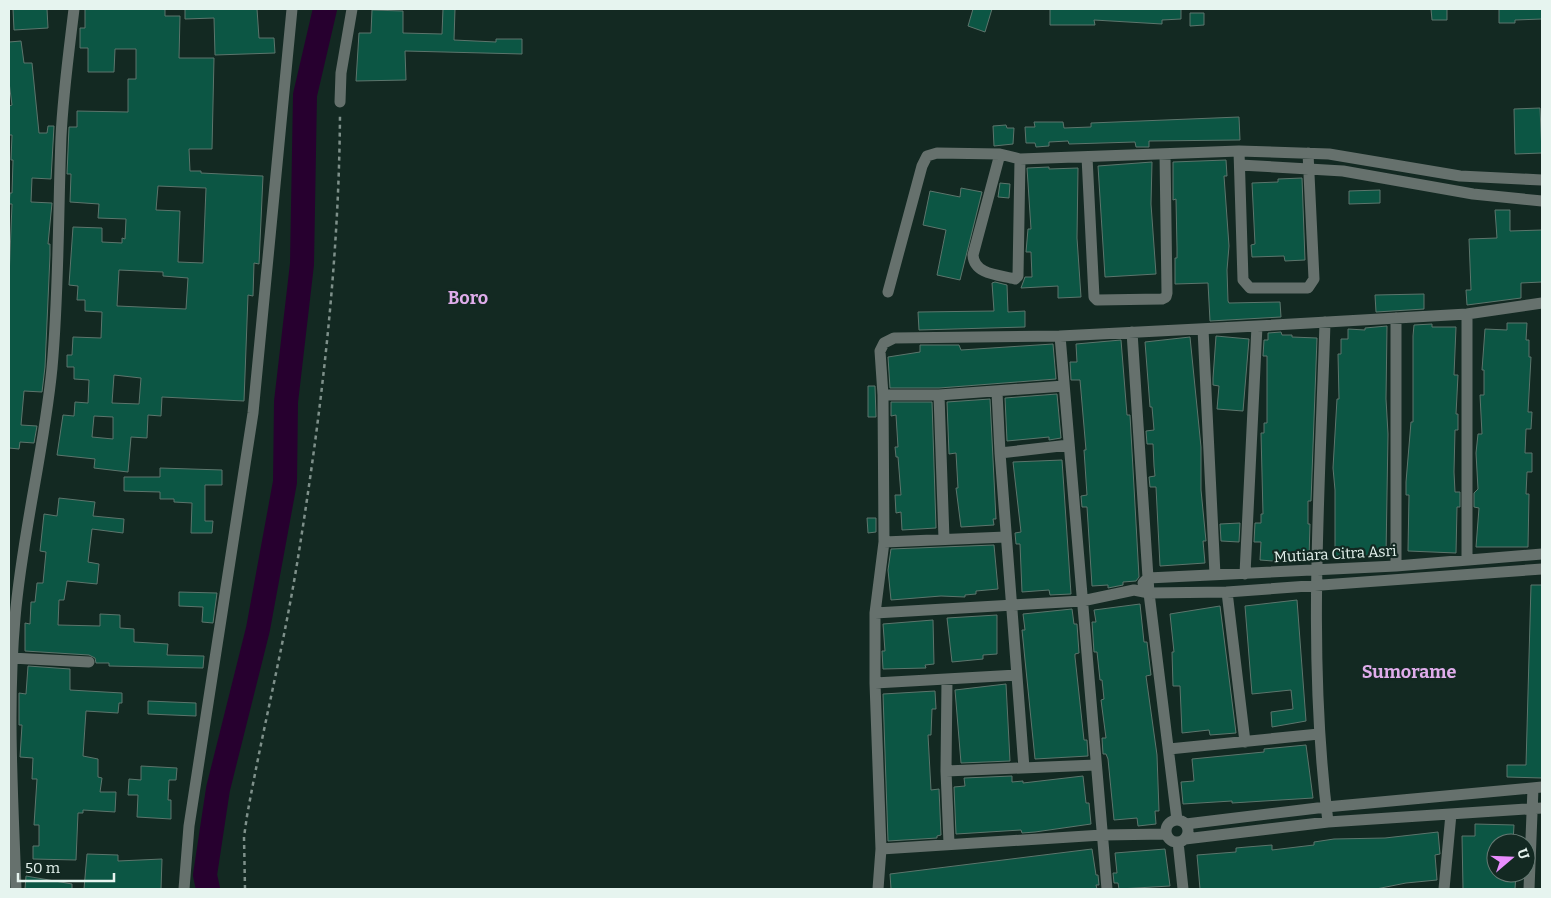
<svg xmlns="http://www.w3.org/2000/svg" width="1551" height="898" font-family="Bitter,serif">
	<style>
		.lines { fill: none; stroke-linecap: round; stroke-linejoin: round }
		.river { stroke: #27002f; stroke-width: 24 }
		.building { fill: #0c5644; stroke: #5c756c; fill-rule: evenodd }
		.path { stroke: #7e908a; stroke-width: 2.5; stroke-dasharray: 4 4; stroke-linecap: butt }
		.minor { stroke: #66716d; stroke-width: 11 }
		.labels { text-anchor: middle; stroke-width: 4.5; stroke-linejoin: round; paint-order: stroke }
		.street-label { font-size: 15px; fill: #e6f4ef; stroke: #132922 }
		.quarter-label { font-size: 18px; font-weight: bold; fill: #dfadeb; stroke: #132922 }
	</style>
	<rect width="100%" height="100%" fill="#132922"/>
	<g class="lines">
		<!-- river -->
		<path class="river" d="M208 889 205 875 218 789 258 629 285 482 286 402 302 264 305 95 325 9"/>
	</g>
	<!-- building -->
	<path class="building" d="M13 9H47L48 28 14 30Z
		M85 9H165V16H180L179 58H214L212 149H189L190 171H201V173L263 176 259 264 254 263 253 296 248 295 244 401 162 397 161 416 148 415 147 438 131 437 128 472 94 468 95 459 57 455 63 415 74 416 75 402 88 403 89 380 74 379V367H67V355H72L73 337 101 338 102 312 85 311V300H77L78 286 69 285 73 227 102 228V242L122 243V238L125 239 126 219 98 218 99 204 70 202 71 174H67L69 127H77V111L128 112V79H136V49H115L114 72H88V48H80V28H85ZM158 186 206 188 203 263 178 262 180 211 156 210ZM119 270 163 272V276L188 278 186 309 117 306ZM114 375 141 378 139 404 112 403ZM94 416 113 417V439L92 437Z
		M185 9H257L259 38H274L275 53 215 55 214 18 185 19Z
		M443 9H455L454 40 496 42V39H522V54L405 51 406 80 356 81 359 33H371L372 10 403 11V33L442 34Z
		M973 9H992L985 32 968 26Z
		M1050 9H1181V19L1162 20V24L1094 20 1095 25H1050Z
		M1431 9H1447V20H1432Z
		M1499 9H1542V19L1515 20V23H1499Z
		M1190 13H1204V25L1190 26Z
		M21 41 24 63H32L39 133H47L48 126H54L51 179 32 178 31 202 52 203 48 244H50V255L45 367 42 392 24 391 21 425 37 426 34 443 20 442 19 449 9 448V279L12 204H9L10 193H12L13 160H11L12 135H9V106L12 105 9 82V42Z
		M1540 108 1542 153 1515 154 1514 109Z
		M1239 117 1240 140 1149 141V147H1136L1135 142 1069 144 1068 141 1049 142V146L1036 147 1035 143H1026L1025 127H1035L1034 122H1063L1064 128 1091 127V123Z
		M1006 125 1007 128H1014L1013 144 994 146 993 126Z
		M1226 160 1227 176H1224L1229 246 1227 270 1228 301 1229 303 1280 302 1281 317 1210 321 1208 283 1175 284V258H1177V248L1176 199 1173 200V162Z
		M1152 162 1151 204 1156 274 1105 277 1098 166Z
		M1049 167V169L1078 168 1077 238 1081 297 1058 298V286L1021 288 1025 277H1032L1031 252H1026L1028 229H1031L1027 168Z
		M1302 178 1305 260 1285 261 1284 256 1252 257 1251 245 1255 244 1252 183 1278 182V179Z
		M1000 183 1010 184 1009 198 998 197Z
		M961 188 982 192 960 280 937 275 946 230 923 225 930 191 960 197Z
		M1380 190V203L1349 204V191Z
		M1495 210H1510V231L1542 230V282L1521 283V298L1467 305 1466 290H1471L1469 239 1497 238Z
		M995 282 1007 285 1008 312 1025 311V327L919 330 918 312 994 311 992 283Z
		M1424 294V309L1376 312 1375 295Z
		M1507 323H1527L1526 340H1529V357H1531L1528 412H1532L1531 429H1526L1525 453H1532V472H1527L1526 494H1529L1528 547H1476L1479 508 1474 507V493L1478 489 1476 453 1478 434H1482L1480 395H1484V370H1482L1485 329 1507 330Z
		M1432 324V327H1456L1454 375H1458L1456 414H1458V430H1455L1454 472 1455 492H1460V507H1457L1456 553 1408 551 1409 495H1406V482L1411 422H1413V336L1414 325Z
		M1387 326 1386 399 1388 434 1386 555 1335 556V490L1333 468 1337 399H1339L1338 354H1341V339H1348V329L1365 330V328Z
		M1281 332 1282 335H1292V337L1317 338 1311 501H1308V524H1310L1309 558H1286V562L1260 560 1261 542H1254L1255 523H1261V514H1263L1261 433H1264V423H1267V356H1263L1264 340H1268V333Z
		M1216 336 1249 339 1243 411 1217 409 1219 386 1213 385V378Z
		M1190 337 1201 447V490L1206 541H1203L1205 563 1160 566 1156 487H1150L1149 477 1155 476 1154 466 1153 444H1147L1146 431 1154 430 1152 407H1150L1145 342Z
		M1121 340 1127 415H1130L1139 577 1136 581 1123 582V585L1108 588V585L1092 586 1087 507H1082L1081 496 1087 495 1084 450H1086L1080 380H1071L1070 362H1077L1076 344Z
		M1053 344 1056 379 939 388H890L888 357 920 352V345H959L961 350Z
		M868 386H875L876 417H868Z
		M1057 394 1061 438 1049 440V437L1007 441 1005 398Z
		M990 399 996 519H993L994 525 961 527 956 488H958L956 453 949 454 947 402Z
		M891 402H932L936 528 902 530 901 512 896 513 895 495H901L898 457H896L895 447H898L896 415 891 416Z
		M1062 460 1071 594 1050 595 1049 590 1022 592 1020 544H1016L1015 533 1021 532 1013 462Z
		M160 468 222 470V485H205V521H213L212 533H191L192 503 174 502V499H160V492L124 491V477H160Z
		M59 498 95 502 93 516 124 519 123 533 92 529 88 562 99 564 97 584 67 581 64 600H59L58 625 100 626V614L120 615V628L134 629V642L168 644 167 655 204 656 203 668 109 666V663H96L95 658 89 655 25 651V623L30 624 31 602H35L37 583H43L46 552 40 551 44 514 57 516Z
		M867 518H876V532L868 533Z
		M1240 523 1239 542 1221 541 1220 524Z
		M994 545 998 589 976 591V594L965 595V597L941 596 891 600 888 570 891 549Z
		M1531 585H1542V778L1507 777V765H1526Z
		M179 592 217 593 213 623 202 622 203 607 179 606Z
		M1297 600 1306 721 1272 727 1271 712 1293 709 1291 690 1252 694 1245 606Z
		M1140 604 1144 642H1147L1151 675 1146 676 1157 755 1159 811H1155L1156 824 1138 826 1137 818 1114 820 1108 759 1106 754H1103L1102 738H1106L1101 700 1104 699 1102 680H1100L1097 652H1094L1092 622H1096L1094 610Z
		M1220 606 1236 733 1210 735 1209 730 1182 733 1180 686H1173L1172 652H1174L1170 614Z
		M1072 609 1074 624H1077L1079 653 1075 654V657L1084 740H1087L1088 756 1035 759 1022 630H1025L1023 614Z
		M997 615V654L983 655V659L952 662 947 618Z
		M933 620 934 664 925 665 926 668 883 669 882 651H885L883 624Z
		M28 666 70 669V690L122 693V703H119L118 713 86 711 83 756 98 759V777L102 778 100 792H116L115 812 83 810V813H78L76 860 33 859V846H39V825H34L37 779H32L33 758 20 757 22 725H19V693L26 694Z
		M1006 684 1010 761 961 763 955 690Z
		M935 691 936 709H932L931 735H928L931 790 939 789 941 835 937 836V838L888 841 883 694Z
		M148 701 196 703V716L148 714Z
		M1306 745 1313 798 1232 803V801L1183 804 1181 782 1194 781 1192 759 1264 752V749Z
		M141 766 177 768 176 780H169L168 800H171V819L137 817 138 795H128L129 779 141 780Z
		M1012 776V782L1023 781V783L1083 776 1086 803H1089L1091 824 1035 832 1022 833 1021 830 956 834 954 787 965 786 964 778Z
		M1475 824 1514 825 1513 843H1496V873H1516L1515 889H1463L1462 836H1475Z
		M1438 832 1440 854 1435 855 1437 880 1406 883 1376 889H1200L1197 855 1236 852V848L1247 847 1272 845V850L1314 845V842L1334 839 1385 838Z
		M1092 849 1096 875H1098L1099 885H1096L1097 889H891L890 874Z
		M1165 849 1170 886 1119 889 1118 883H1114L1113 873H1117L1115 853Z
		M87 854 118 855V861L162 859 161 889H84Z
		M26 876 72 884V889H25Z"/>
	<g class="lines">
		<!-- path -->
		<path class="path" d="M245 889 244 837 247 816C262 732 283 649 297 564 321 415 339 265 340 114"/>
		<!-- minor -->
		<path class="minor" d="M340 102 341 73 352 9
			M1239 151 1329 154 1460 176 1542 180
			M1000 154 973 255C974 275 1000 275 1015 279L1018 276 1020 159
			M1087 157 1094 297 1097 300 1162 299 1166 297 1167 293 1165 154
			M1240 165 1343 171 1473 194 1542 201
			M888 292 922 166 927 156 937 153 1000 154 1020 159 1239 151 1243 280 1250 288H1308L1314 279 1308 153
			M1396 318V566
			M1325 322C1320 488 1307 656 1328 822
			M1203 329 1215 575
			M1132 332 1149 593 1177 820
			M1060 336 1107 889
			M997 392 1000 453 1024 768
			M883 395H939L1064 386
			M939 395 944 539
			M1000 453 1069 445
			M884 542 1006 537
			M1467 559V314
			M1245 574 1257 326
			M1143 583 1148 578 1396 566 1542 554
			M1227 592 1245 742
			M875 613 1082 601 1134 590 1149 593 1227 592 1542 569
			M11 658 89 662
			M947 679 946 771 949 844
			M875 683 1017 675
			M1169 749 1319 734
			M946 771 1096 765
			M1166 831a11 11 0 1 1 22 0a11 11 0 1 1-22 0Z
			M1186 824 1326 807 1542 787
			M1185 839 1328 822 1542 808
			M1178 842 1183 889
			M881 849 1102 835 1166 834
			M16 889C13 799 7 708 15 618 22 534 44 452 52 368 59 291 58 214 61 137 63 94 69 51 74 9
			M184 889 189 826 253 413 292 9
			M878 889 881 849 875 683V613L884 542 883 395 880 351 884 343 894 338 1060 336 1257 326 1467 314 1542 303
			M1444 889 1451 814
			M1529 889 1533 788"/>
	</g>
	<g class="labels">
		<!-- street labels -->
		<g class="street-label">
			<text transform="translate(1335 554) rotate(-3)" y="5">Mutiara Citra Asri</text>
		</g>
		<!-- quarter labels -->
		<g class="quarter-label">
			<text x="468" y="304">Boro</text>
			<text x="1409" y="678">Sumorame</text>
		</g>
	</g>
	<!-- border -->
	<rect width="1551" height="898" fill="none" stroke="#e6f4ef" stroke-width="20"/>
	<!-- north arrow -->
	<g transform="translate(1511 858) rotate(71)"><circle r="24" fill="#132922" stroke="#677a74"/>
	<path d="M0-4L9 19L0 12L-9 19Z" fill="#e98dfe"/>
	<text y="-8" font-size="14" font-weight="bold" text-anchor="middle" fill="#e6f4ef">U</text>
	</g>
	<!-- scale -->
	<path d="M18 873v8h96v-8" fill="none" stroke="#e6f4ef" stroke-width="2.5"/>
	<text x="25" y="873" font-size="15" fill="#e6f4ef" stroke="#132922" stroke-width="4" paint-order="stroke">50 m</text>
</svg>
